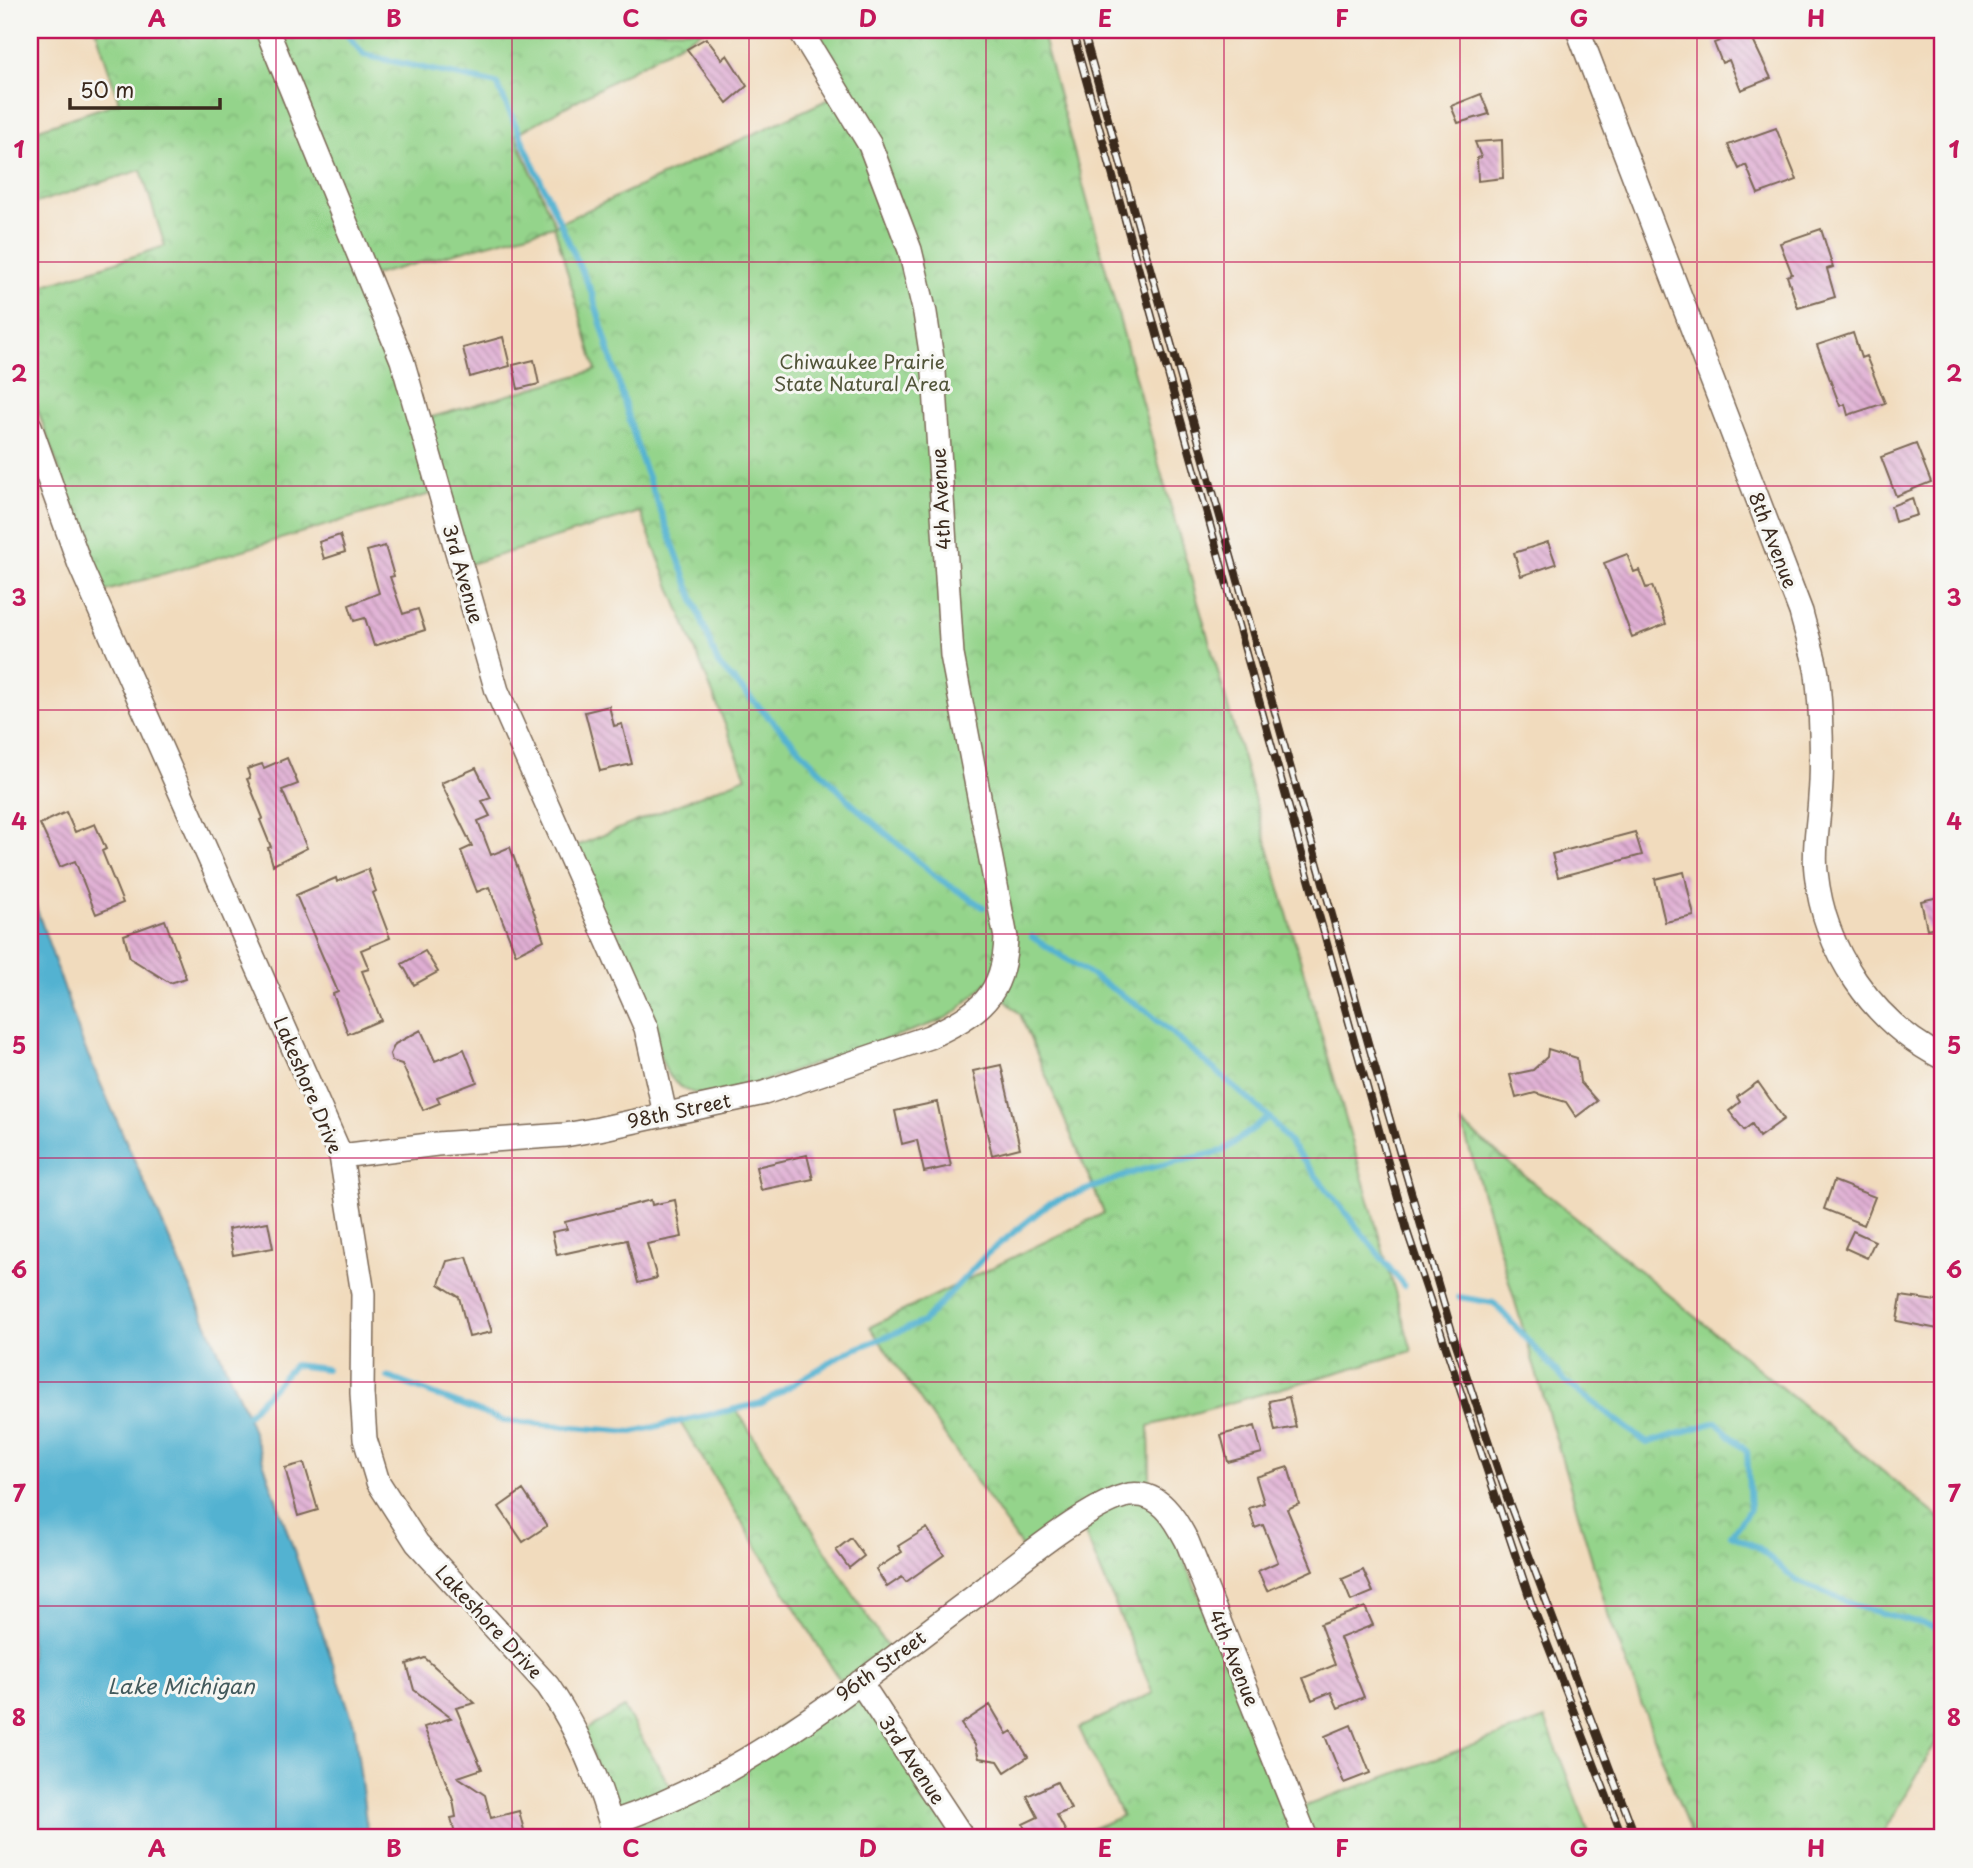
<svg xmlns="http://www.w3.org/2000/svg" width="1973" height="1868" font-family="'Playpen Sans',sans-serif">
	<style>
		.park { fill: url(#park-crowns); stroke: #687f54; stroke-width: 2; fill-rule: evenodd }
		.water { fill: #53b2d1; stroke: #476e78; stroke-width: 2 }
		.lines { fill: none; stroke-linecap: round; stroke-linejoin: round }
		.stream { stroke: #53b2d1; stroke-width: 6 }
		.building { fill: url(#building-back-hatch) }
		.minor-casing { stroke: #7b6856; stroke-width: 26 }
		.minor { stroke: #fff; stroke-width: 23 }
		.rail-casing { stroke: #3b2a1e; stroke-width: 8 }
		.rail { stroke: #f6f6f2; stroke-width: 5; stroke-dasharray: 16; stroke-linecap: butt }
		.grid { fill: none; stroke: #c2185b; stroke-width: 2; stroke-opacity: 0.55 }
		.labels { text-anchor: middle; stroke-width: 6; stroke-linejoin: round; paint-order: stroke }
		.park-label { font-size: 19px; fill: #515439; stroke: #f6f6f2 }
		.street-label { font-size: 19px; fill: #3b2a1e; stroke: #f6f6f2 }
		.water-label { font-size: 21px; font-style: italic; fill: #435a5d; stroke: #f6f6f2 }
		.neatline { fill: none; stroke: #c2185b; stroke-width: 2.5 }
		.grid-label { font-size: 23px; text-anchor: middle; font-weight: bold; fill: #c2185b }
	</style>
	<defs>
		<pattern id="park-crowns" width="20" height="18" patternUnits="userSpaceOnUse" patternTransform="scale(1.75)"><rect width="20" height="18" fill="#94d48b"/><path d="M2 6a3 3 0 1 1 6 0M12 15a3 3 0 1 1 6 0" fill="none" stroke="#80b678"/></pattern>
		<pattern id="building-back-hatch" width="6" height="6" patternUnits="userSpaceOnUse" patternTransform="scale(1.75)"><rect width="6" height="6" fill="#e0afd4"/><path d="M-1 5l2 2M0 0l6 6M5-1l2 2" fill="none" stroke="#b78fab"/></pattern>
	</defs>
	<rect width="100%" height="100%" fill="#f6f6f2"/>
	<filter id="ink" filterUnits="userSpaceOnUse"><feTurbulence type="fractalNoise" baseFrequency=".0143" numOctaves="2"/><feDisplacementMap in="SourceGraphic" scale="14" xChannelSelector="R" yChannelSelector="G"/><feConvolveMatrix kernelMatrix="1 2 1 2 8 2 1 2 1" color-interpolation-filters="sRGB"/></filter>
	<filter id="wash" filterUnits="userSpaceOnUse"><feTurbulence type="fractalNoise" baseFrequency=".00686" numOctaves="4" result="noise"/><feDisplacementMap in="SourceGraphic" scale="28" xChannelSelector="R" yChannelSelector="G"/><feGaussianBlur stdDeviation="1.57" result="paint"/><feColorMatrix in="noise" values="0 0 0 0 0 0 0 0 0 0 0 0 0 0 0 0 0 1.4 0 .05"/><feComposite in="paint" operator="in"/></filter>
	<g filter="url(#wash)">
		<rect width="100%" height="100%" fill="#f1dbbd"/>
		<!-- park -->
		<path class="park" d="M96 30H704L515 135 555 225 849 90 811 30H1041L1160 469 1412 1351 1149 1426 1150 1478 1155 1509 1178 1544 1286 1813 1545 1719 1591 1838H1070L1122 1816 1079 1728 1153 1693 1076 1513 1023 1549 870 1327 1104 1213 1020 1014 987 983 956 1012 940 1021 732 1092C702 1095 687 1099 667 1073L574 847 746 777 640 512 470 564 447 489 103 592 30 388V290L165 246 141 170 30 205V132L119 102ZM554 226 596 370 411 423 363 278Z
			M1462 1124 1943 1521V1730L1881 1838H1692L1609 1617Z
			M736 1409 893 1657 866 1692 962 1838H622L584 1731 624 1708 677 1798 842 1684 680 1422Z"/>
		<!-- water -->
		<path class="water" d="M30 889 83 1044 247 1415 354 1724 368 1838H30Z"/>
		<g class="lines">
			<!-- stream -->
			<path class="stream" d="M343 30 364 55 497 84 592 293 641 459 718 664 852 804 935 876 983 907
				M1032 937 1144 1009 1269 1117 1404 1286
				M1459 1297 1494 1303 1566 1382 1647 1443 1716 1422 1747 1452 1750 1509 1731 1535 1757 1547 1797 1581 1856 1606 1943 1629
				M388 1377 504 1421 632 1432 762 1403 845 1353 923 1322 987 1254 1050 1203 1141 1170 1223 1151 1269 1117
				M247 1415 294 1365 326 1369"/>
		</g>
		<g id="blocks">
			<!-- building -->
			<path class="building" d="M1748 30 1771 78 1741 90 1729 60 1722 63 1714 43Z
				M706 38 722 59 727 55 747 86 727 103 687 49Z
				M1481 94 1489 114 1458 123 1451 106Z
				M1776 128 1797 180 1758 194 1746 165 1739 169 1728 145Z
				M1502 140 1503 178 1478 181 1477 158 1481 157 1475 142Z
				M1821 229 1833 267 1827 269 1835 297 1798 308 1787 276 1792 274 1780 243Z
				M1853 333 1861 358 1866 356 1885 403 1848 415 1845 404 1840 406 1817 345Z
				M503 337 510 366 470 377 463 348Z
				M534 360 539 384 518 389 513 365Z
				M1916 444 1931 482 1896 496 1881 457Z
				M1912 498 1917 515 1895 522 1891 506Z
				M340 535 345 552 324 559 319 542Z
				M1548 542 1556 564 1521 576 1514 553Z
				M385 546 394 576 390 577 403 614 418 609 425 630 374 646 365 618 354 621 349 605 379 593 367 551Z
				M1627 554 1634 572 1639 570 1646 588 1652 586 1666 624 1632 637 1604 563Z
				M609 706 614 726 622 724 632 764 600 771 585 712Z
				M287 758 298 784 282 790 307 848 273 865 268 848 271 847 260 820 263 818 247 779 250 778 247 769 262 764 264 768Z
				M476 768 491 798 482 801 490 816 478 821 491 855 510 847 544 940 516 954 489 887 477 892 461 851 472 846 441 783Z
				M66 812 75 832 95 824 106 849 102 851 123 903 96 914 75 861 60 867 40 824Z
				M1635 832 1642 855 1558 877 1552 854Z
				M368 869 376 891 373 893 390 938 361 950 369 969 362 971 381 1020 348 1034 333 994 338 992 296 895 336 878 337 882Z
				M1684 872 1694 916 1665 922 1655 879Z
				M1943 896V925L1927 929 1921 901Z
				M165 920 186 978 170 983 130 958 124 935Z
				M425 951 438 972 414 985 402 964Z
				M421 1030 435 1061 464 1049 477 1082 437 1097 440 1103 423 1110 402 1064 392 1061 390 1054 395 1044Z
				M1548 1049 1577 1058 1580 1082 1597 1101 1576 1117 1566 1102 1535 1093 1516 1098 1510 1075 1533 1070 1547 1057Z
				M1001 1065 1020 1148 992 1155 973 1071Z
				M1758 1082 1784 1119 1759 1137 1752 1124 1744 1130 1729 1111 1740 1102 1737 1097Z
				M937 1102 951 1166 924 1172 917 1140 902 1144 895 1111Z
				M807 1155 813 1179 761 1190 756 1167Z
				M1834 1181 1875 1197 1864 1225 1824 1209Z
				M651 1200 652 1205 675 1200 682 1237 647 1244 657 1278 638 1283 627 1240 557 1255 552 1232 567 1229 565 1222Z
				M268 1222 273 1248 233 1255 228 1229Z
				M1853 1231 1875 1241 1867 1258 1845 1248Z
				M467 1257 492 1332 469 1337 459 1297 439 1284 447 1261Z
				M1901 1296 1943 1302V1330L1897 1321Z
				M1289 1397 1296 1427 1275 1431 1269 1401Z
				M1255 1426 1262 1453 1228 1462 1221 1435Z
				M304 1463 318 1510 298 1516 285 1468Z
				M1288 1467 1299 1504 1287 1509 1313 1570 1267 1591 1258 1571 1278 1562 1263 1525 1255 1528 1249 1508 1264 1503 1256 1477Z
				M523 1490 547 1526 523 1542 499 1507Z
				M927 1528 944 1555 906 1582 902 1577 887 1587 876 1569 902 1552 898 1546Z
				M851 1538 864 1556 849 1568 836 1550Z
				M1363 1570 1373 1592 1351 1601 1342 1579Z
				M1365 1607 1373 1625 1340 1638 1364 1697 1338 1708 1331 1692 1312 1700 1303 1678 1335 1665 1320 1624Z
				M425 1658 475 1703 456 1708 482 1769 458 1777 485 1795 491 1818 519 1811 525 1834 511 1838H456L451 1818 456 1817 453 1800 424 1727 451 1718 414 1690 407 1664Z
				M990 1705 1007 1734 1012 1731 1028 1757 1005 1772 998 1761 979 1758 975 1745 961 1724Z
				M1351 1725 1370 1773 1344 1783 1325 1736Z
				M1057 1782 1071 1809 1057 1815 1069 1838H1028L1023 1824 1038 1817 1027 1796Z"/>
		</g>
	</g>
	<g filter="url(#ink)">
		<use href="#blocks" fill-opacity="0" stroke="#7b6856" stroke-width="2"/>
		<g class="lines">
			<!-- minor casing -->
			<g class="minor-casing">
				<path id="minor" d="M267 30 402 360 497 691 646 1028 665 1114
					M1578 30 1801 612C1806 633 1814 654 1817 674 1821 706 1823 766 1820 797 1819 821 1813 848 1816 872 1824 951 1872 1022 1943 1058
					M30 426 80 565 341 1156 363 1294 362 1393 365 1439 378 1482 417 1543 548 1686C579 1731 601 1786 615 1838
					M341 1156 437 1144 565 1135 599 1129 764 1093 929 1037C979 1013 1004 997 1006 938L952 655 934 372 925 313 910 250 870 145 800 30
					M860 1682 963 1838
					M611 1823C746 1778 857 1684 970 1600 1004 1574 1091 1501 1129 1495 1160 1491 1175 1518 1187 1541L1306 1838"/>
			</g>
			<!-- minor -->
			<use href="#minor" class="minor"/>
			<!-- rail casing -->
			<g class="rail-casing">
				<path id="rail" d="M1072 30 1408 1234 1531 1602 1623 1838
					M1083 30 1383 1096 1453 1335 1508 1500 1636 1838"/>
			</g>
			<!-- rail -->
			<use href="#rail" class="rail"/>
		</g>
	</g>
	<!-- grid -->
	<path class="grid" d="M276 30V1838M512 30V1838M749 30V1838M986 30V1838M1224 30V1838M1460 30V1838M1697 30V1838M30 262H1943M30 486H1943M30 710H1943M30 934H1943M30 1158H1943M30 1382H1943M30 1606H1943"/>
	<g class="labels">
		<!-- park labels -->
		<g class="park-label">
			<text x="862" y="369">Chiwaukee Prairie<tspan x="862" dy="22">State Natural Area</tspan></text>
		</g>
		<!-- street labels -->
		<g class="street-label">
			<text transform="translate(941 499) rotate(-93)" y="7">4th Avenue</text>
			<text transform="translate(1773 540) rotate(69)" y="7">8th Avenue</text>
			<text transform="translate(463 574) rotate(74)" y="7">3rd Avenue</text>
			<text transform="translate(308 1085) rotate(67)" y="7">Lakeshore Drive</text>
			<text transform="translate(679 1111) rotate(-12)" y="7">98th Street</text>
			<text transform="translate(489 1622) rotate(47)" y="7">Lakeshore Drive</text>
			<text transform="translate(1234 1658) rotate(68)" y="7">4th Avenue</text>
			<text transform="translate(881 1666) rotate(-36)" y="7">96th Street</text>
			<text transform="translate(912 1760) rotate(56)" y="7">3rd Avenue</text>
		</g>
		<!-- water labels -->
		<g class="water-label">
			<text x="181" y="1694">Lake Michigan</text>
		</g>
	</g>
	<!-- margin -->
	<rect width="1973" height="1868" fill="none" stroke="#f6f6f2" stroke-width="77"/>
	<!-- scale -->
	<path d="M70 98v10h150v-10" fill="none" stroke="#3b2a1e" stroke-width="3.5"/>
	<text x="80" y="98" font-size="21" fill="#3b2a1e" stroke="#f6f6f2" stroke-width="5" paint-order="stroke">50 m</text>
	<rect x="38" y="38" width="1896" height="1791" class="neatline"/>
	<g class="grid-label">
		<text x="157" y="27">A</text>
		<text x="394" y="27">B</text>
		<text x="631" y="27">C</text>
		<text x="868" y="27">D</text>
		<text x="1105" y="27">E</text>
		<text x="1342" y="27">F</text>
		<text x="1579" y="27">G</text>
		<text x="1816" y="27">H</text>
		<text x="19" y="158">1</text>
		<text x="1954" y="158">1</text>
		<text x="19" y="382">2</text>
		<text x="1954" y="382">2</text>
		<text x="19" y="606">3</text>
		<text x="1954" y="606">3</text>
		<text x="19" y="830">4</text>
		<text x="1954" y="830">4</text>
		<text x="19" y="1054">5</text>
		<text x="1954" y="1054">5</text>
		<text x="19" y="1278">6</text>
		<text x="1954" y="1278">6</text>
		<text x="19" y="1502">7</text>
		<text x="1954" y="1502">7</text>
		<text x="19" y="1726">8</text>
		<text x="1954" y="1726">8</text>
		<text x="157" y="1857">A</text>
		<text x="394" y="1857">B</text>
		<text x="631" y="1857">C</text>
		<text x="868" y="1857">D</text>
		<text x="1105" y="1857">E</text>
		<text x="1342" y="1857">F</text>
		<text x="1579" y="1857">G</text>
		<text x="1816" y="1857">H</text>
	</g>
</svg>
